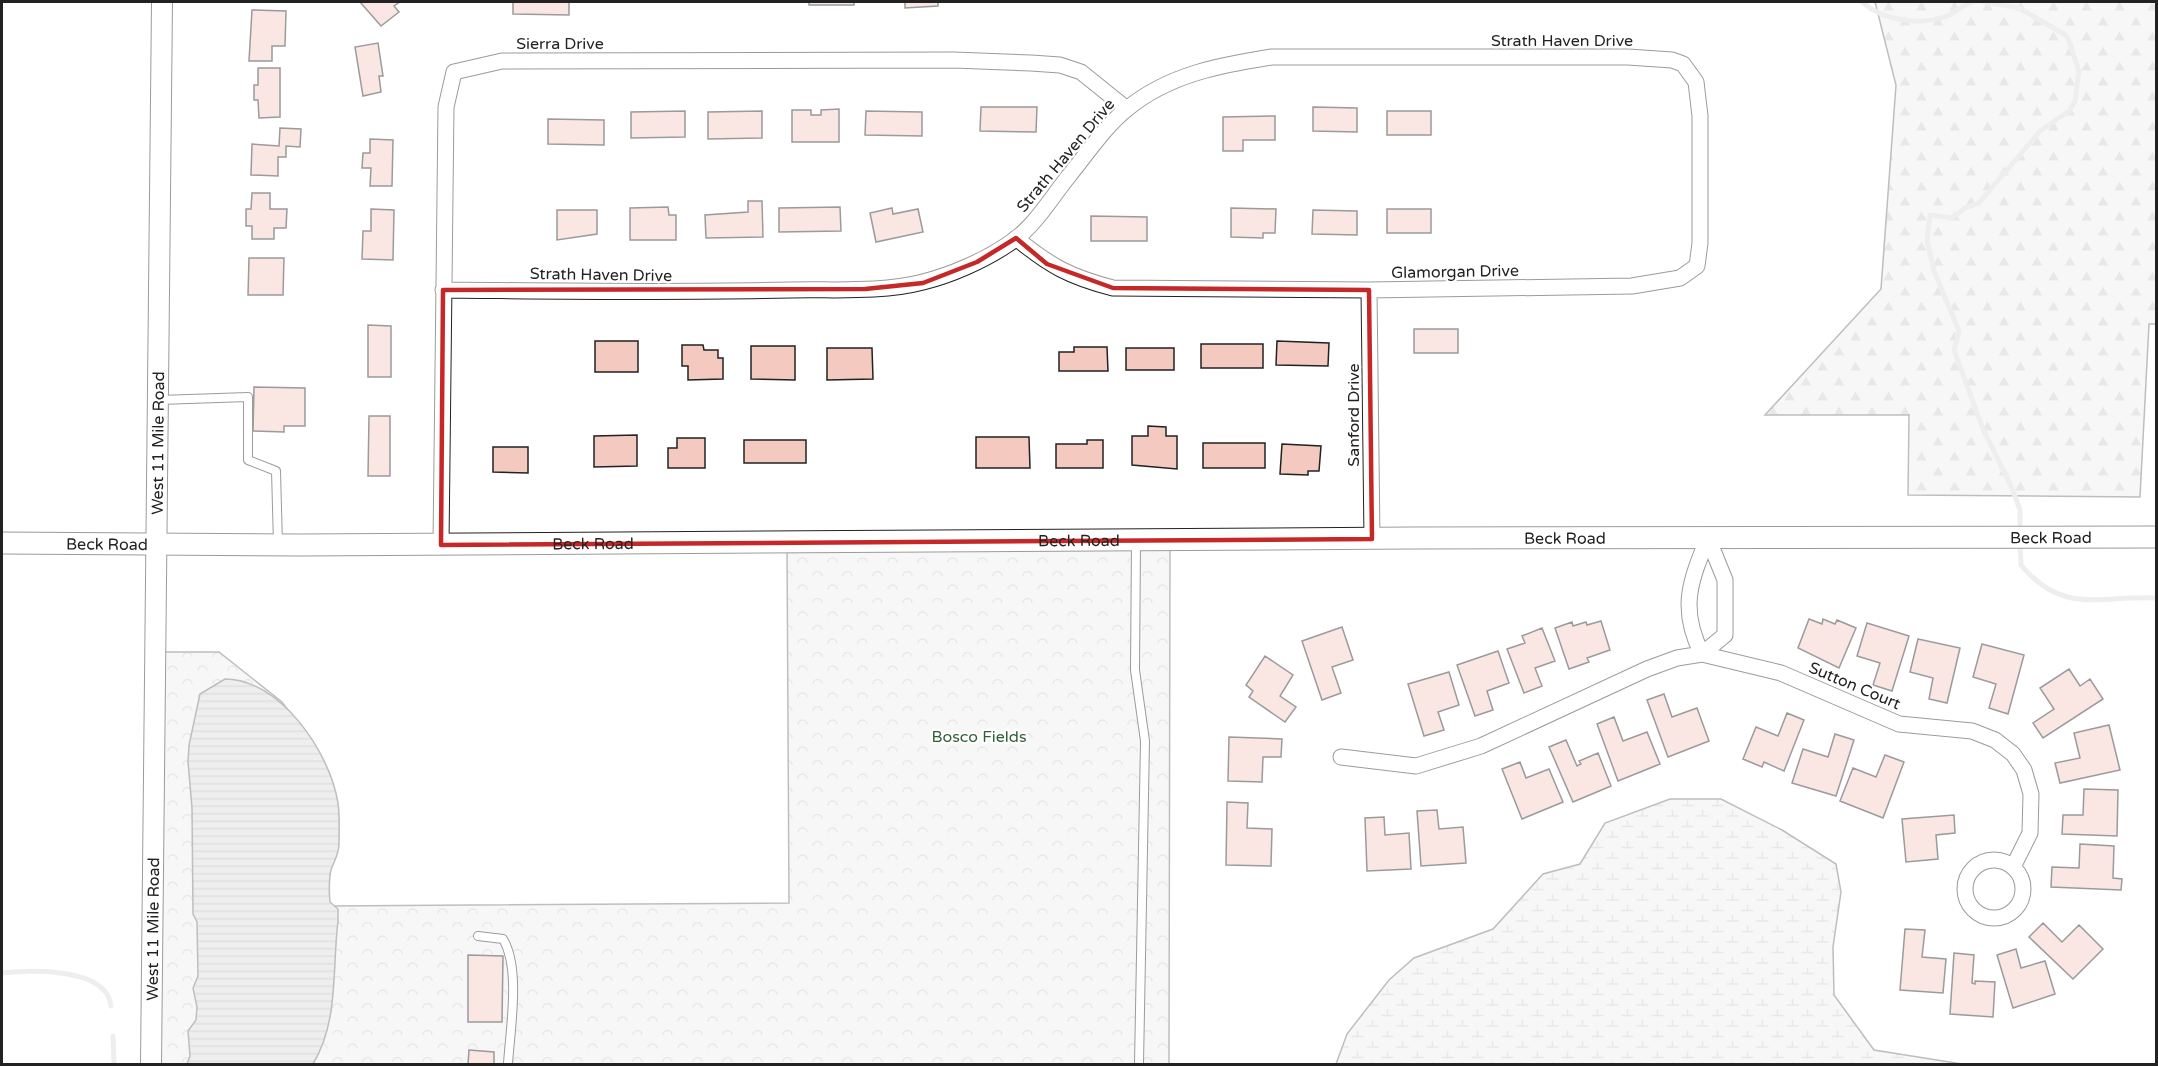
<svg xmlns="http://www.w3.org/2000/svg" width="2158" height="1066" font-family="'Varela Round',sans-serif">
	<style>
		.forest { fill: url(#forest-firs); stroke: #6f6f6f; stroke-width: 1.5 }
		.wetland { fill: url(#wetland-marsh); stroke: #6f6f6f; stroke-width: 1.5 }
		.park { fill: url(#park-crowns); stroke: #6f6f6f; stroke-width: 1.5 }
		.water { fill: url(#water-rules); stroke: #6f6f6f; stroke-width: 1.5 }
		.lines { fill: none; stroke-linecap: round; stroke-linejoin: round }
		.stream { stroke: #d9d9d9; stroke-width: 5 }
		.building { fill: #f3c9c0; stroke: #222; stroke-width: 1.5 }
		.service-casing { stroke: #222; stroke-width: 10 }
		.minor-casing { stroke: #222; stroke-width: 17 }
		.tertiary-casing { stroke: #222; stroke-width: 22 }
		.secondary-casing { stroke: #222; stroke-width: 23 }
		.service { stroke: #fff; stroke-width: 8 }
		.minor { stroke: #fff; stroke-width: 15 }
		.tertiary { stroke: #fff; stroke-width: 20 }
		.secondary { stroke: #fff; stroke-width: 21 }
		.marked { fill: none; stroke: #c62828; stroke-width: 4.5; stroke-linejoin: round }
		.labels { text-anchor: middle; stroke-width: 4.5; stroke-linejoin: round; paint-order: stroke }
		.street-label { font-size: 16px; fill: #222; stroke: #fff }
		.park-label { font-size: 16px; fill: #2f5e38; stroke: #fff }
	</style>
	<defs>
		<pattern id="forest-firs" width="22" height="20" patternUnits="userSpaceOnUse" patternTransform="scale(1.5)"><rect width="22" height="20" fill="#eee"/><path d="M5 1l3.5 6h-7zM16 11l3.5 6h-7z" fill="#ccc"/></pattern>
		<pattern id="wetland-marsh" width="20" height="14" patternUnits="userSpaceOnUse" patternTransform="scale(1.5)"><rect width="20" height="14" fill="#eee"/><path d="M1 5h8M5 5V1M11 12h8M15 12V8" fill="none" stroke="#ccc"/></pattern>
		<pattern id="park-crowns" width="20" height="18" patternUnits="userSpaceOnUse" patternTransform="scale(1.5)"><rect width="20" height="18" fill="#eee"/><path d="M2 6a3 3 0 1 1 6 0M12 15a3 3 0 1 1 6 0" fill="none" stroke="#ccc"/></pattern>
		<pattern id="water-rules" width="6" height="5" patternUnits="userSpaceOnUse" patternTransform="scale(1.5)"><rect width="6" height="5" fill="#d9d9d9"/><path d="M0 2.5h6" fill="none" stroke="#bababa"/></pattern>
	</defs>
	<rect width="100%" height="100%" fill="#fff"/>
	<!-- forest -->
	<path class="forest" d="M1875 2H2156V324H2149L2140 497 1908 495 1909 415H1765L1881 289 1896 85Z"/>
	<!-- wetland -->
	<path class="wetland" d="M1670 799H1721L1782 830 1836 864 1841 892 1833 947 1834 995 1874 1050 1962 1064H1336L1347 1034 1389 980 1414 958 1493 929 1543 874 1580 864 1605 823Z"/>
	<!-- park -->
	<path class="park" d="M1170 543 1169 1064H158L161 652H219L282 702 306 734 329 906 789 903 787 545Z"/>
	<!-- water -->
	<path class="water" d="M225 679C280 679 330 752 338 803 340 816 339 831 339 844 339 854 334 861 331 870 329 878 329 893 330 902L338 909V921C332 969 339 1021 313 1064H187L190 1056 188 1031 196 1020 197 1007 193 988 198 976 197 922 193 914 192 808 188 762 189 745 200 694Z"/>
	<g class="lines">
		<!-- stream -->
		<path class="stream" d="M1862 2C1883 21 1921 26 1947 16 1956 12 1963 5 1972 2
			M1984 2 2019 8 2064 34 2068 38 2079 71 2075 101 2069 111 2040 131 1979 203 1965 208 1952 218 1930 215 1927 240 1934 271 1959 331 1954 350 1983 429 2012 488 2020 510V533
			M2020 543 2021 565C2063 616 2102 595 2156 598
			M2 973C31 970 107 967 111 1006
			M113 1036 114 1064"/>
	</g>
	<!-- building -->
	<path class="building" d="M360 2H400L394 6 399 12 381 26Z
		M513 2H569V15L513 14Z
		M809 2H854V5H809Z
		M888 2H938V6L905 8V2Z
		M252 10 286 11 285 46H272V61H249Z
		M378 43 383 76H379L381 92 363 96 355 47Z
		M258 68H280V117L259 118 258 100H254V85H258Z
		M981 107H1037L1036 132 980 131Z
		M1313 107 1357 108V132L1313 131Z
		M839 109V142H792V110H811V115H821V110Z
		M685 111V137L631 138V112Z
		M762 111V138L708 139V112Z
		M866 111 922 112V136L865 135Z
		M1387 111H1431V135H1387Z
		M1275 116V140H1243V151H1223V117Z
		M548 119 604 120V145L548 144Z
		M280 128 301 129 300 147 286 146V157H278V176L251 175 252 144 279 146Z
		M370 139 393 140 392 186H370L371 168H362L363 153H370Z
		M252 193H270V209H287L286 228H274V239H252V226H246V209H251Z
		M748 201H762L763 237 706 238 705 215 748 212Z
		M668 207 669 215H676V240H630V208Z
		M840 207 841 231 779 232V208Z
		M892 208 893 214 918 209 923 232 876 242 870 213Z
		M1231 208 1276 209 1275 233H1263V238L1231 237Z
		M371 209 394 210 393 260 362 259 363 231H371Z
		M1387 209H1431V233H1387Z
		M557 210H597V234L557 240Z
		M1313 210 1357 211V235L1312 234Z
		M1091 216 1147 217V241H1091Z
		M249 258H284L283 295H248Z
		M368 325 391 326V377H368Z
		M1414 329H1458V353H1414Z
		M595 341H638V372H595Z
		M1277 341 1329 343 1328 366 1276 365Z
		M1201 344H1263V368H1201Z
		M682 345H703L704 350H718V358H723V379L688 380V366H682Z
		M751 346H795V380L751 379Z
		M1074 347H1107L1108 371H1059V352H1074Z
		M827 348H872L873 379 827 380Z
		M1126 348H1174V370H1126Z
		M254 387 305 388V426H284V432L253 431Z
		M369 416H390V476H368Z
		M1148 426 1166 427V436H1177V469L1132 465V436H1148Z
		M637 435V466L594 467V436Z
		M976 437H1029L1030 468H976Z
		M677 438H705V468H668V448H677Z
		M744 440H806V463H744Z
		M1087 440H1103V468H1056V444H1087Z
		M1203 443H1265V468H1203Z
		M1282 444 1321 446 1319 471H1308V475L1280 474Z
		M493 447H528V473L493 472Z
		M1809 619 1822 624 1823 619 1835 624 1837 620 1856 628 1839 668 1798 648Z
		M1601 621 1610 650 1587 658 1589 662 1569 669 1555 628 1572 622 1573 626 1586 622 1587 625Z
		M1867 623 1909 636 1892 691 1873 685 1880 663 1857 656Z
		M1342 627 1353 660 1332 667 1341 693 1322 700 1302 641Z
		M1542 628 1555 661 1535 668 1542 686 1524 693 1507 649 1525 643 1522 636Z
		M1918 639 1960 648 1947 703 1929 699 1933 678 1910 672Z
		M1982 644 2024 655 2008 714 1989 708 1996 684 1973 677Z
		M1498 651 1509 683 1487 691 1493 710 1475 716 1457 665Z
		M1265 656 1293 675 1280 696 1296 707 1285 722 1249 697 1253 691 1246 685Z
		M2069 669 2080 686 2090 679 2103 699 2043 738 2033 723 2054 709 2040 688Z
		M1449 672 1459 705 1438 712 1444 730 1424 736 1408 684Z
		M1664 694 1672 717 1697 708 1709 741 1668 757 1647 700Z
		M1787 713 1804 720 1784 771 1764 762 1762 767 1743 759 1756 727 1778 736Z
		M1614 717 1623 741 1647 732 1660 764 1618 781 1597 724Z
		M2109 725 2120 770 2060 783 2055 763 2080 758 2074 733Z
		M1835 734 1854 740 1836 796 1792 783 1803 749 1828 757Z
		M1229 737 1282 739 1281 757H1263L1262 782 1228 781Z
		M1566 740 1577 766 1581 764 1579 761 1598 753 1611 786 1573 802 1549 747Z
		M1885 755 1904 762 1883 818 1840 801 1853 768 1876 777Z
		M1520 762 1526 778 1549 769 1563 802 1522 819 1502 769Z
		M2084 789 2118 790 2117 836 2062 834 2063 815H2083Z
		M1227 802 1248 803 1247 828 1272 829 1271 866 1226 865Z
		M1437 810 1439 829 1463 827 1466 863 1421 866 1417 811Z
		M1954 815 1955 833 1936 835 1938 859 1906 862 1902 819Z
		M1384 817 1385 835 1409 833 1411 869 1367 871 1365 818Z
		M2080 844 2114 846 2113 878 2122 879 2121 890 2051 887 2052 867 2079 868Z
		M2043 923 2062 942 2079 925 2103 949 2073 979 2029 937Z
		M1905 929 1925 930 1922 957 1946 959 1943 993 1900 990Z
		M2016 949 2021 968 2045 961 2055 994 2013 1008 1997 955Z
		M1954 953 1974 955 1972 983 1975 984V981L1995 982 1993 1017 1950 1014Z
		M468 955 503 956 502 1022H468Z
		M469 1050 494 1052V1064H468Z"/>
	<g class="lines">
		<!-- service casing -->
		<g class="service-casing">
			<path id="service" d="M159 400 248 397V460L276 471 278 544
				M1136 542 1135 670 1145 741 1139 1064
				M478 936 503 939C521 969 510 1030 508 1064"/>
		</g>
		<!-- minor casing -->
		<g class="minor-casing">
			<path id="minor" d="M443 290C559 291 675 293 791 290 834 289 881 293 923 282 951 275 983 261 1007 245 1033 229 1049 201 1068 177 1086 155 1105 126 1128 108 1170 74 1221 65 1272 57H1628L1672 60 1683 64 1696 82 1700 116V243L1697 266 1680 278 1632 286 1369 290 1113 288C1070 277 1050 266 1016 238
				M1369 290 1372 539
				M1708 538 1725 580V635L1702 654C1679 609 1690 581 1708 538Z
				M441 545 446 107 454 72 502 61 954 60 1031 63 1060 65 1081 72 1127 109
				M1341 757 1416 766 1481 746 1647 669 1677 658 1702 654 1781 673 1899 724 1972 731 1995 740 2013 754 2024 770 2031 794 2030 833 2013 867
				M1965 889a29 29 0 1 1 58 0a29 29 0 1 1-58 0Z"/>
		</g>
		<!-- tertiary casing -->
		<g class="tertiary-casing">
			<g id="tertiary">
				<path id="s1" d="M151 1064 162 2"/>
			</g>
		</g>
		<!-- secondary casing -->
		<g class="secondary-casing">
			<g id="secondary">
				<path id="s2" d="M2 543 301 545 1411 538 2156 537"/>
			</g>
		</g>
		<!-- service -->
		<use href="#service" class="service"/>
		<!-- minor -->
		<use href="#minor" class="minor"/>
		<!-- tertiary -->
		<use href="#tertiary" class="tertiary"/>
		<!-- secondary -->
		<use href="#secondary" class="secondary"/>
	</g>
	<!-- marked area -->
	<path d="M0 0H2158V1066H0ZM1016 238 1047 264 1113 288 1369 290 1372 539 441 545 443 290 865 289 923 283 977 262Z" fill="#fff" fill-opacity=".55" fill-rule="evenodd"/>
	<path class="marked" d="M1016 238 1047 264 1113 288 1369 290 1372 539 441 545 443 290 865 289 923 283 977 262Z"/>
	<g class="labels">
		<!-- street labels -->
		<g class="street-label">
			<text x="1562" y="46">Strath Haven Drive</text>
			<text x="560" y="49">Sierra Drive</text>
			<text transform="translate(1065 155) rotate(-50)" y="6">Strath Haven Drive</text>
			<text transform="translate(1455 271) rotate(-1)" y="6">Glamorgan Drive</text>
			<text transform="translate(601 274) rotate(1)" y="6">Strath Haven Drive</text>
			<text transform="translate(1353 415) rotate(-90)" y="6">Sanford Drive</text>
			<text dy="6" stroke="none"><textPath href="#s1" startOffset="621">West 11 Mile Road</textPath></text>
			<text dy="6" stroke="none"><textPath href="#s2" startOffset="2049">Beck Road</textPath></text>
			<text dy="6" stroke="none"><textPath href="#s2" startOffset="1563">Beck Road</textPath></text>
			<text dy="6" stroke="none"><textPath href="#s2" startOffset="1077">Beck Road</textPath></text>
			<text dy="6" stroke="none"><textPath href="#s2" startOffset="591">Beck Road</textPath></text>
			<text dy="6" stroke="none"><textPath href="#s2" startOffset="105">Beck Road</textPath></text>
			<text transform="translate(1855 685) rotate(23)" y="6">Sutton Court</text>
			<text dy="6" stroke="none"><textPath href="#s1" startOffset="135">West 11 Mile Road</textPath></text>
		</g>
		<!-- park labels -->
		<g class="park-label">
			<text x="979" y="742">Bosco Fields</text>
		</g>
	</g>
	<!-- border -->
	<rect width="2158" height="1066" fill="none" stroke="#222222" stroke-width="6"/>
</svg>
